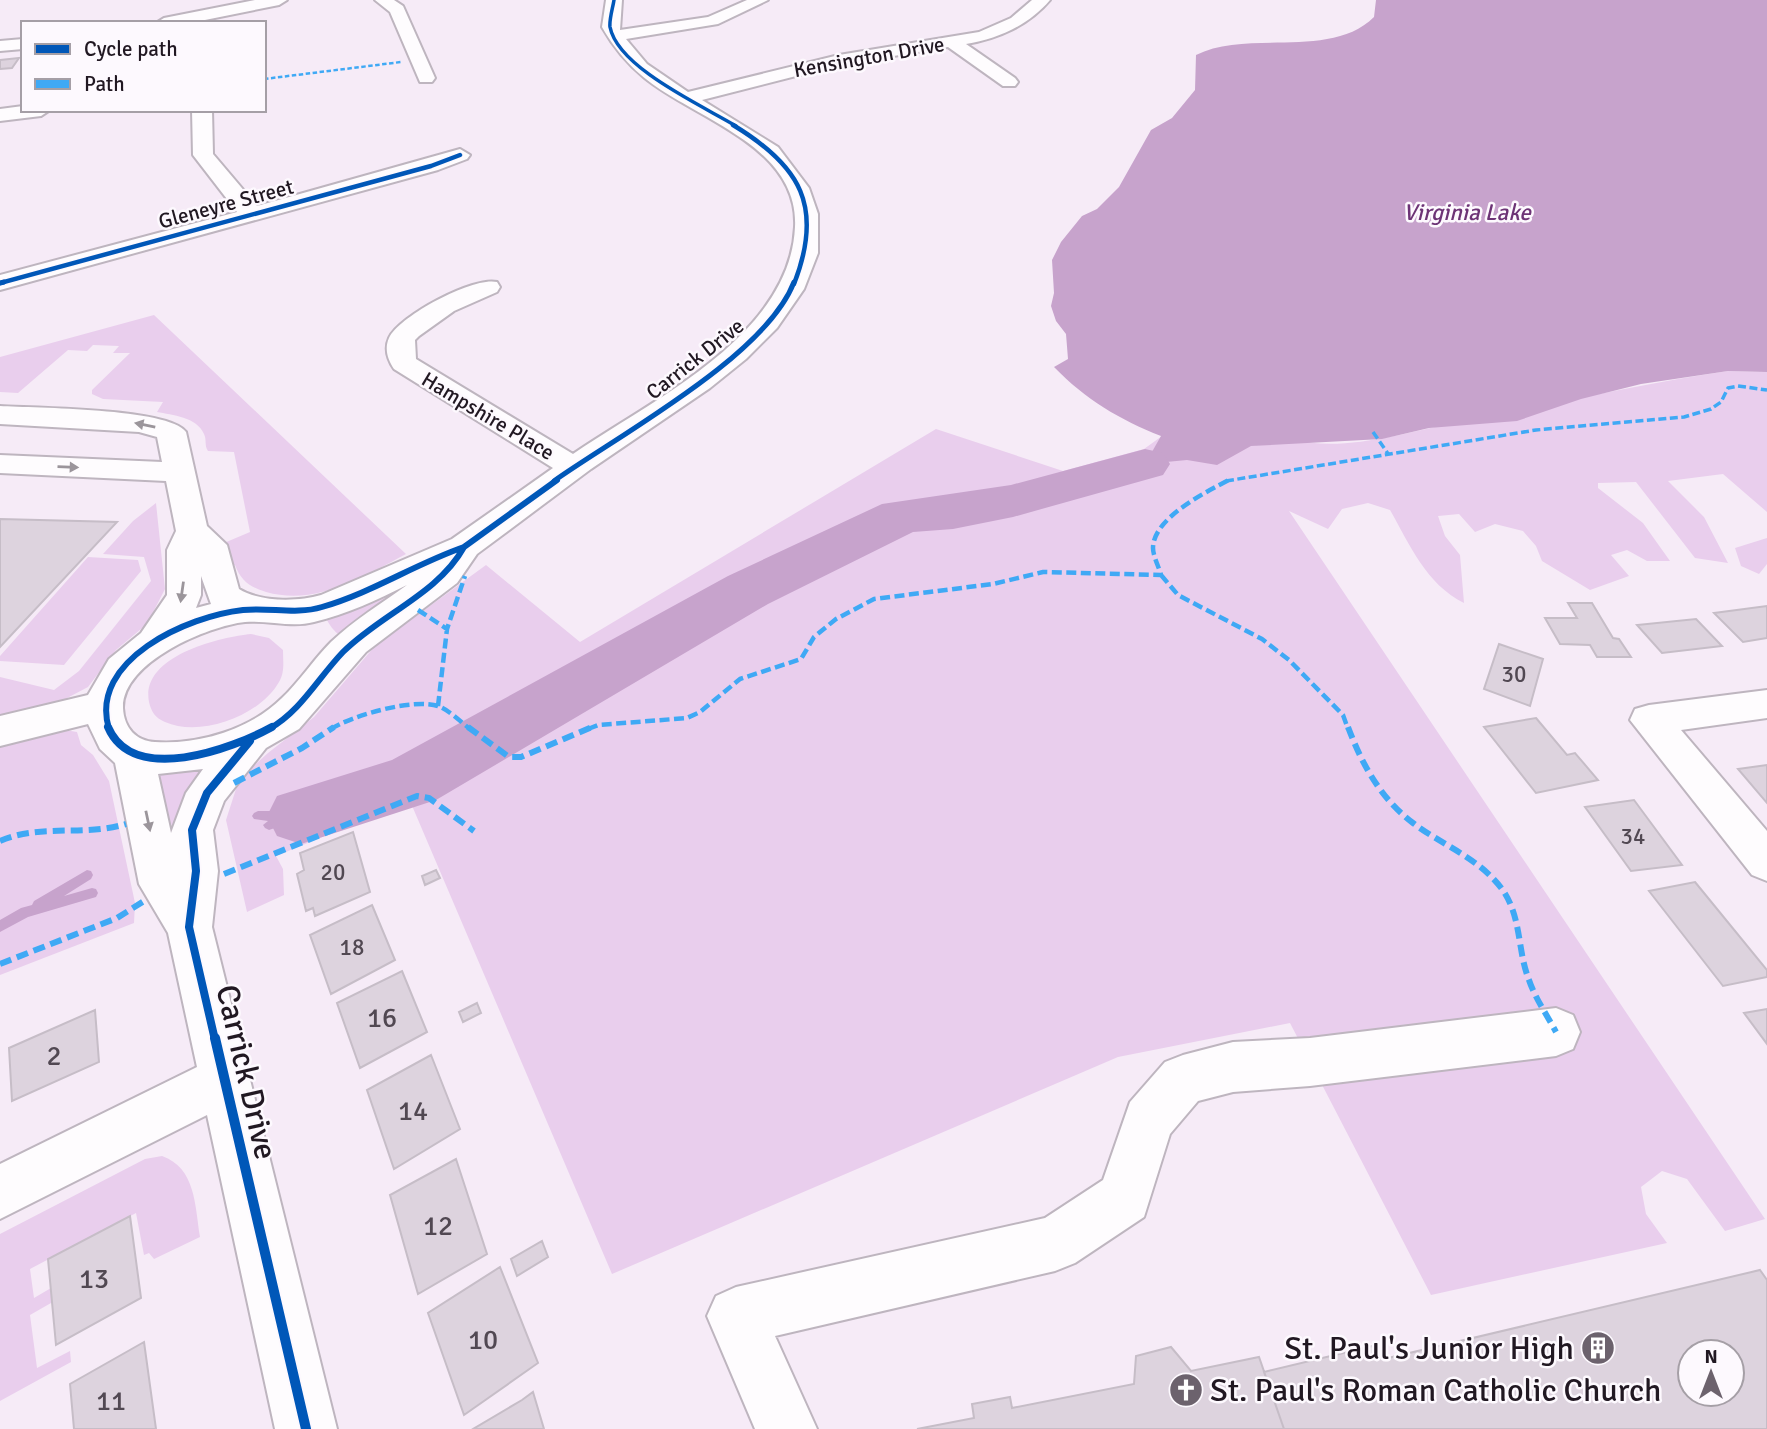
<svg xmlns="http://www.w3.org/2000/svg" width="1767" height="1429" font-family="Signika,sans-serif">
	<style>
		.green { fill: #e9ceed }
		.water { fill: #c7a3cc }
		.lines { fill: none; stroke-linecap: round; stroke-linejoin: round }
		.stream { fill: #c7a3cc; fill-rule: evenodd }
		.river { fill: #c7a3cc; fill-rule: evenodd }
		.building { fill: #ddd3de; stroke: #c6bdc7; stroke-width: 2; fill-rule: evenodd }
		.minor-casing { stroke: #beb5bf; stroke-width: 4 }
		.minor { fill: #fefcfe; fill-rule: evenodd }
		.quiet-far3 { stroke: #3fa9f5; stroke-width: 2.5; stroke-dasharray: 4.5 2.5; stroke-linecap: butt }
		.quiet-far2 { stroke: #3fa9f5; stroke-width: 3.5; stroke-dasharray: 8 3.5; stroke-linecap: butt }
		.quiet-far1 { stroke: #3fa9f5; stroke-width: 4.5; stroke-dasharray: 10 4.5; stroke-linecap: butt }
		.quiet { stroke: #3fa9f5; stroke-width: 6; stroke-dasharray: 12 6; stroke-linecap: butt }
		.cycleway-far5-casing { stroke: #fdf9fe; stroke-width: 5 }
		.cycleway-far4-casing { stroke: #fdf9fe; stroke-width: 7 }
		.cycleway-far3-casing { stroke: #fdf9fe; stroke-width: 9 }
		.cycleway-far2-casing { stroke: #fdf9fe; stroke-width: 10 }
		.cycleway-far1-casing { stroke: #fdf9fe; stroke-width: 12 }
		.cycleway-casing { stroke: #fdf9fe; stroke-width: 14 }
		.cycleway-far5 { stroke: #0057b8; stroke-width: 3.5 }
		.cycleway-far4 { stroke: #0057b8; stroke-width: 4.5 }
		.cycleway-far3 { stroke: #0057b8; stroke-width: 5 }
		.cycleway-far2 { stroke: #0057b8; stroke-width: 6 }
		.cycleway-far1 { stroke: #0057b8; stroke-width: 8 }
		.cycleway { stroke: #0057b8; stroke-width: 10 }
		.oneway { fill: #9b959b }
		.labels { text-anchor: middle; stroke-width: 5; stroke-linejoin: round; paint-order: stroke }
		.far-street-label { font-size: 21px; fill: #211822; stroke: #fdf9fe }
		.far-water-label { font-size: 23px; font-style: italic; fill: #6d3376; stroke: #fdf9fe }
		.number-label { font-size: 23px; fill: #514852 }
		.near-number-label { font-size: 28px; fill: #514852 }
		.near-street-label { font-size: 32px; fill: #211822; stroke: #fdf9fe }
		.near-poi-label { font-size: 32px; fill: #211822; stroke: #fdf9fe; text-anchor: end }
	</style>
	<rect width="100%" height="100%" fill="#f6ebf7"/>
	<!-- green -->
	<path class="green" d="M154 315 406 554C363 577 317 606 266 592 250 587 241 581 235 565L228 567 224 543 250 532 234 452 208 451C204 445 207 440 204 434 197 417 172 415 157 412L163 402 103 399 92 394V390L130 353H113L119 346 93 345 87 351 68 350 18 393 0 392V357Z
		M1728 371 1767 372V512L1723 474 1668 481 1704 517 1728 563 1695 558 1636 482 1598 483V488L1643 523 1670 561H1647L1627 550 1611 555 1629 576 1590 590 1542 561 1536 546 1523 531 1495 524 1475 532 1459 514 1438 516 1445 536 1460 555 1464 603C1426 584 1410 545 1390 510L1368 503 1342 509 1328 529 1289 511 1765 1219 1725 1231 1687 1179 1662 1171 1641 1187 1646 1214 1667 1243 1431 1295 1290 1023 1118 1057 612 1274 410 801 276 856 283 869 284 895 247 912 226 820 236 789 248 771 268 753 314 717 375 646 486 565 580 642 936 429 1063 471 1144 449 1162 436 1145 463 1293 439C1340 453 1403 433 1450 424 1543 406 1634 385 1728 371Z
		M156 503 165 589 147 624 116 650 88 687 50 707 0 720V677L54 690 79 671 151 581 144 557 103 554 133 521Z
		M1767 538V564L1759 574 1741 566 1735 548Z
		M88 557 138 560 141 571 64 665 0 661V656Z
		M429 570 340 635C335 633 328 623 326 618Z
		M251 634 269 638 283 650C283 662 285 672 279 682 260 716 200 738 165 722 155 718 151 711 149 702 140 656 220 637 251 634Z
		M65 730 77 732 81 745 93 755 109 781 135 903 134 923 0 975V742Z
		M198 768 202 771 191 784 173 825 168 824 157 778 160 773Z
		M162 1156C196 1168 195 1206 200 1237L154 1259 149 1253 144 1255 136 1213 30 1269 34 1298 51 1288V1303L30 1315 37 1368 70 1351 71 1362 0 1401V1234L145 1159Z"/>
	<!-- water -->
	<path class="water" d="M1376 0H1767V372L1728 371 1641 384 1581 399 1517 421 1429 428 1382 439 1251 446 1217 465 1187 460 1145 464 1161 436C1120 420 1085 399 1054 367L1068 359 1066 334 1056 321 1051 306 1054 293 1052 260 1061 242 1082 216 1097 209 1119 187 1151 130 1172 118 1195 90 1196 55C1247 29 1331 60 1374 17Z"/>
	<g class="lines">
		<!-- stream -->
		<path class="stream" d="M258 811H301L305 813 307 816 305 819 295 821 269 830 265 828 263 825 268 821 254 819 252 816 254 813Z
			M87 870 91 871 93 875 91 879 64 896 92 888 96 889 98 893 96 897 28 917 0 932V920L21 908 32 905 34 901Z"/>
		<!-- river -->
		<path class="river" d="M1145 449 1163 453 1170 464 1163 475 1013 517 953 529 913 532 768 604 436 800 301 844 277 836 267 816 277 796 392 760 728 576 882 504 1011 485Z"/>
	</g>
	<!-- building -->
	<path class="building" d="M19 58 12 68 0 69V60Z
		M0 519 117 522 0 647Z
		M1568 603H1592L1613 638 1619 639 1631 657H1597L1590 645 1560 644 1545 618H1577Z
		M1767 606V638L1743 642 1714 613Z
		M1696 619 1722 646 1662 653 1637 625Z
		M1499 644 1543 659 1530 706 1484 689Z
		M1536 718 1567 755 1575 753 1598 780 1536 793 1484 727Z
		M1767 765V803L1738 769Z
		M1634 800 1682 865 1631 871 1585 807Z
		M353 832 370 892 315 916 313 908 306 911 297 874 304 870 300 853Z
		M436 870 440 878 425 885 422 876Z
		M1695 882 1767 970V977L1723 986 1649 891Z
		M372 905 395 960 331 994 310 935Z
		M402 971 427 1032 360 1068 337 1003Z
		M477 1003 481 1013 463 1022 459 1012Z
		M1767 1009V1044L1744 1013Z
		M95 1010 99 1062 12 1101 9 1048Z
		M431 1055 460 1129 394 1169 367 1090Z
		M456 1159 487 1254 418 1294 390 1195Z
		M130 1216 141 1298 56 1345 48 1259Z
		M542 1241 548 1257 517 1276 511 1259Z
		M500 1267 538 1363 464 1415 428 1313Z
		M1760 1270 1767 1280V1429H1284L1264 1372 1381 1344 1388 1358ZM1690 1352H1732V1394H1690Z
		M144 1342 156 1429H74L70 1384Z
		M1171 1347 1191 1371 1259 1357 1284 1429H917L974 1418 972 1404 1010 1397 1012 1408 1134 1384 1136 1356Z
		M533 1392 544 1429H473L522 1400Z"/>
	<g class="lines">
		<!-- minor casing -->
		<g class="minor-casing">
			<path id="minor" d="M255 0H287L279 5 190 23H156L164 18Z
				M375 0H394L403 6 435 78 432 82H420L390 12Z
				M606 0H622L620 30 708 17 747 0H768L718 24 626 39 647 64 688 92 839 55 979 32 1011 18 1032 0H1050C1029 25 998 39 966 44L1015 78 1018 82 1015 86H1003L948 47 839 65 702 100 778 147 809 188 818 214V253L804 289 777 328 746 359 710 388 591 469 477 554 457 583 366 652 299 729 266 748 224 801 213 830 218 871 212 927 337 1429H275L207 1115 0 1219V1164L197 1067 168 933 139 884 115 763 100 749 88 724 0 746V716L88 695 109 659 141 633 167 595V550L176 531 166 481 0 473V455L162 462 157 437 139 432 0 424V406C34 408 169 408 186 432L207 526 227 545 239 589C260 602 297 602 321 595L452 539 553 468 394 369C388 360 384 349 389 338 399 316 474 276 497 282L500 287 497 292 454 311 419 336 415 340 416 359 573 454C653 399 790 336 795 227 797 189 774 161 744 140 686 99 639 92 602 27ZM201 576 211 604 196 608 201 595ZM407 585C382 603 354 620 331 642 313 660 300 681 282 698 251 729 199 745 155 742 136 741 124 728 123 708 122 662 208 626 245 622 268 620 292 628 314 622 347 614 377 600 407 585ZM203 769 186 793 171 833 158 774Z
				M23 39V49L0 51V41Z
				M23 106V110H50L41 116 0 121V109Z
				M192 110H212L213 154 257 206 460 149 470 155 467 159 438 170 0 290V275L237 212 193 155Z
				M1767 690V718L1681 730 1767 831V881L1752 875 1630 720 1635 709 1649 705Z
				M1556 1008 1573 1015 1580 1032 1573 1049 1556 1056 1310 1086 1233 1092 1198 1101 1170 1134 1144 1217 1075 1263 1055 1271 775 1336 817 1429H755L707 1316 716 1296 736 1287 1045 1218 1103 1180 1130 1102 1165 1062 1183 1055 1233 1042 1310 1038Z"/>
		</g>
		<!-- minor -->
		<use href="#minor" class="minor"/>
		<!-- quiet-far3 -->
		<path class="quiet-far3" d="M264 79 401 62"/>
		<!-- quiet-far2 -->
		<path class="quiet-far2" d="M1373 432 1389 455
			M1226 481 1536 430 1684 417 1711 409 1721 402 1728 388 1738 386 1767 390"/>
		<!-- quiet-far1 -->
		<path class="quiet-far1" d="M1161 575 1178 595 1262 639 1289 660 1343 715 1348 729
			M418 610 447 629
			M438 706 447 629 465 576
			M331 729C353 715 414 698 438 706 449 710 461 722 470 729
			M588 729 598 725 687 718 700 712 740 679 801 659 814 637 836 619 874 599 993 584 1043 572 1161 575C1159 567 1153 556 1153 548 1153 518 1206 492 1229 480"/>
		<!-- quiet -->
		<path class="quiet" d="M468 727 509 757H521L592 727
			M1348 727C1362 764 1380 798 1413 823 1442 845 1479 858 1502 889 1522 917 1517 950 1529 980 1535 998 1547 1015 1556 1032
			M234 783 302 748 334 727
			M0 841C42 823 83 837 126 824
			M224 874 417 796 429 798 474 831
			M0 964 117 918 144 901"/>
		<!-- cycleway-far5 casing -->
		<g class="cycleway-far5-casing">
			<path id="cycleway-far5" d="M614 0C613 7 609 20 610 27 618 68 703 106 736 126"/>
		</g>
		<!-- cycleway-far4 casing -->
		<g class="cycleway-far4-casing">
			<path id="cycleway-far4" d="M733 125C801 166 824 207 794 284
				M0 283 431 166 460 155"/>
		</g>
		<!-- cycleway-far3 casing -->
		<g class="cycleway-far3-casing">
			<path id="cycleway-far3" d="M0 283 4 282
				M554 481C619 435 766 356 794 282"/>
		</g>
		<!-- cycleway-far2 casing -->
		<g class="cycleway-far2-casing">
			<path id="cycleway-far2" d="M464 547 557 480
				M109 729C88 660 188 616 243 610 270 607 296 615 322 607 371 593 415 564 464 547
				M269 729C301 711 318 678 343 652 381 614 438 594 464 547"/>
		</g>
		<!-- cycleway-far1 casing -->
		<g class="cycleway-far1-casing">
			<path id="cycleway-far1" d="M108 727C133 786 232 749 272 727
				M215 1040 189 927 196 871 192 830 207 793 250 741"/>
		</g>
		<!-- cycleway casing -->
		<g class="cycleway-casing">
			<path id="cycleway" d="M215 1038 306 1429"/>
		</g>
		<!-- cycleway-far5 -->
		<use href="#cycleway-far5" class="cycleway-far5"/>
		<!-- cycleway-far4 -->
		<use href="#cycleway-far4" class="cycleway-far4"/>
		<!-- cycleway-far3 -->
		<use href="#cycleway-far3" class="cycleway-far3"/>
		<!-- cycleway-far2 -->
		<use href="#cycleway-far2" class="cycleway-far2"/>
		<!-- cycleway-far1 -->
		<use href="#cycleway-far1" class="cycleway-far1"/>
		<!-- cycleway -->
		<use href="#cycleway" class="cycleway"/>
	</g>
	<!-- one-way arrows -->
	<defs><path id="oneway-solid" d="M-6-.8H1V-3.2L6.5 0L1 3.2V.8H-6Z" transform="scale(1.75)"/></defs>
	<g class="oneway">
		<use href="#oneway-solid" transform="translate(145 425) rotate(-168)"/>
		<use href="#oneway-solid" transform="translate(68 467) rotate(2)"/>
		<use href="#oneway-solid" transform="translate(182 592) rotate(98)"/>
		<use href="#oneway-solid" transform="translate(148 821) rotate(78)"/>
	</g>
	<!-- icons -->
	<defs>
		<g id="building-disc" transform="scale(1.75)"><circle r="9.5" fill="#6c626d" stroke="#fdf9fe"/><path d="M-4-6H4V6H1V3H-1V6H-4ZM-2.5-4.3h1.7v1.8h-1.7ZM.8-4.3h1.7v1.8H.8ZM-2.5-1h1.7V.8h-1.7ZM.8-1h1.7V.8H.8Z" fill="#fff"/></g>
		<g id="church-disc" transform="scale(1.75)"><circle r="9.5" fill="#6c626d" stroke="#fdf9fe"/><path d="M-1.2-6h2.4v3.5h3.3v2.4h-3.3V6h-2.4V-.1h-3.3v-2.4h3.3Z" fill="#fff"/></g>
	</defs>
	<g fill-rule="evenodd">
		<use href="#building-disc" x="1598" y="1348"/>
		<use href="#church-disc" x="1186" y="1390"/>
	</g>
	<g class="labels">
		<!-- far-street labels -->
		<g class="far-street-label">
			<text transform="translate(869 57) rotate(-10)" y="7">Kensington Drive</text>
			<text transform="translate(226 204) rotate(-15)" y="7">Gleneyre Street</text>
			<text transform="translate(695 359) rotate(-38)" y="7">Carrick Drive</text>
			<text transform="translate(488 416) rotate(31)" y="7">Hampshire Place</text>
		</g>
		<!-- far-water labels -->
		<g class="far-water-label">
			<text x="1467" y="220">Virginia Lake</text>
		</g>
		<!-- number labels -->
		<g class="number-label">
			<text x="1514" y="682">30</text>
			<text x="1633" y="844">34</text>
			<text x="333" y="880">20</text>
			<text x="352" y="955">18</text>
		</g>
		<!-- near-number labels -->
		<g class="near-number-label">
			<text x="382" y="1027">16</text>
			<text x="54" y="1065">2</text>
			<text x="413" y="1120">14</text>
			<text x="438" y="1235">12</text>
			<text x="94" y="1288">13</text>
			<text x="483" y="1349">10</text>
			<text x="111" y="1410">11</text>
		</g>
		<!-- near-street labels -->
		<g class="near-street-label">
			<text transform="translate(247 1072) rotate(77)" y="11">Carrick Drive</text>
		</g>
		<!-- near-poi labels -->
		<g class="near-poi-label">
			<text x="1574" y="1359">St. Paul's Junior High</text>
			<text x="1210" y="1401" text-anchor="start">St. Paul's Roman Catholic Church</text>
		</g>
	</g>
	<!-- legend -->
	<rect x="21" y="21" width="245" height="91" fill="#fdf9fe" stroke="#a59fa6" stroke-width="2"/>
	<rect x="35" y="44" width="35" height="10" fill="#0057b8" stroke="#a59fa6" stroke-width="2"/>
	<text x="84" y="56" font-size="21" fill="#211822">Cycle path</text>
	<rect x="35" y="79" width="35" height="10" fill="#3fa9f5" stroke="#a59fa6" stroke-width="2"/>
	<text x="84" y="91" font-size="21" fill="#211822">Path</text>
	<!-- north arrow -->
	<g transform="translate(1711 1373)"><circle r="33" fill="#fdf9fe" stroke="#a59fa6" stroke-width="2"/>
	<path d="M0-5L12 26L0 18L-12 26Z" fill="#6c626d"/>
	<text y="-10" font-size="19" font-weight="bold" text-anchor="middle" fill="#211822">N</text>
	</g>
</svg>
